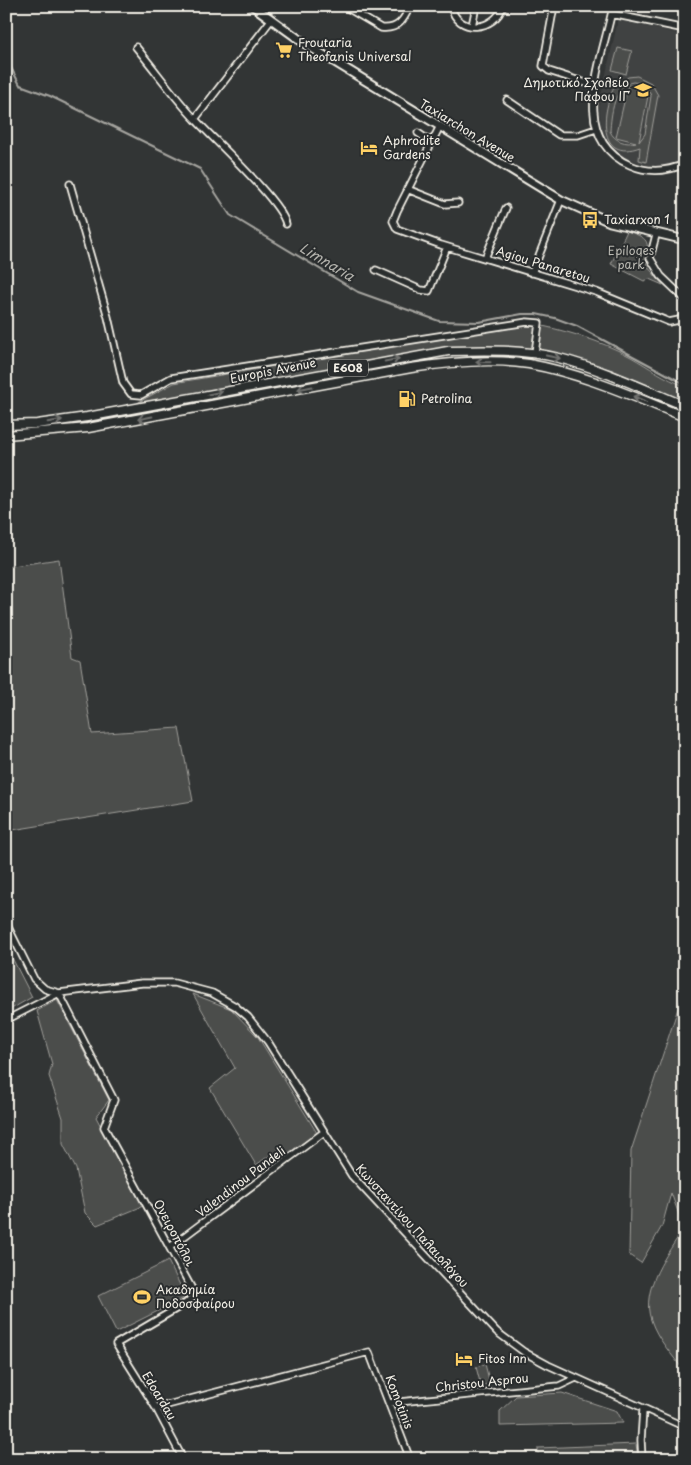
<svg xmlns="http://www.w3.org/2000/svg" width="691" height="1465" font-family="'Playpen Sans',sans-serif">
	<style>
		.built { fill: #404242 }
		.green { fill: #4b4d4c; stroke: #a09f9a; fill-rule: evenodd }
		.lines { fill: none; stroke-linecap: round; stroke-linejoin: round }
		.stream { stroke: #a6a5a0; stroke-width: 2 }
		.minor-casing { stroke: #f4f1e8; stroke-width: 9 }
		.major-casing { stroke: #f4f1e8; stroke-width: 11 }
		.highway-casing { stroke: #f4f1e8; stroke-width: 11 }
		.minor { stroke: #2a2d2e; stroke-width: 5.5 }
		.major { stroke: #2a2d2e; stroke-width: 7 }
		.highway { stroke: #2a2d2e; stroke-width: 8 }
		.oneway { stroke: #71726f }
		.labels { text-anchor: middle; stroke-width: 4; stroke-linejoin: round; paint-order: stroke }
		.shield { fill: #2a2d2e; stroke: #b7b6b0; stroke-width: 1 }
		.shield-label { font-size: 11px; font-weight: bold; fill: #f4f1e8 }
		.poi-label { font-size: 12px; fill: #f4f1e8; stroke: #2a2d2e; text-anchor: start }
		.street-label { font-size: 12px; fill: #f4f1e8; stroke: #2a2d2e }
		.park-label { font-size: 12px; fill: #b9b8b1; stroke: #2a2d2e }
		.water-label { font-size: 14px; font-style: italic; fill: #b3b2ac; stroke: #2a2d2e }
	</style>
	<rect width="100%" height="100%" fill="#323535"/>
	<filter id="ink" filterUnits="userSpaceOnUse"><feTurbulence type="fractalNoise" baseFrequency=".02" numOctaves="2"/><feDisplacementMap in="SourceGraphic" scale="10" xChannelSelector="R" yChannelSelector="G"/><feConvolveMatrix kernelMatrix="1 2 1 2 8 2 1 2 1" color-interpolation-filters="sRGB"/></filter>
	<g filter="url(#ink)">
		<!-- built -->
		<path class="built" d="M618 20 685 35V160L658 168 624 158 615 151 601 129 599 105Z"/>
		<!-- green -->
		<path class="green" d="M618 48 632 51 626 74 612 70Z
			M637 76 651 83 658 95 646 162 639 160 640 147C597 163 601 110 615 86L628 77ZM633 82 640 83 648 90 628 85 616 137 636 142C626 145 614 141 610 131 611 115 614 85 633 82ZM649 91 651 96 645 134 639 142Z
			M627 231C654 240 646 242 647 266L663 285 649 279 644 281 611 264Z
			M529 323C563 330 600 340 631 357 649 367 665 379 685 386V401L612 370 552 353 445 350 137 403 174 383Z
			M59 559 72 657 80 660 92 734 179 728 193 801 6 831V567Z
			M6 946 32 997 6 1012Z
			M685 987V1372C673 1356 657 1339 651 1320 640 1289 668 1253 684 1228L671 1193 662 1226 641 1263 629 1255 631 1151Z
			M193 994 231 1009 258 1037 317 1133 279 1160 273 1153 256 1165 210 1088 235 1068Z
			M57 1000 109 1100 96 1117 143 1206 97 1225 85 1213 76 1169 63 1144V1118L49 1076 52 1064 37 1011Z
			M168 1261 186 1297 116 1332 98 1296Z
			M485 1364 490 1384 481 1386 476 1367Z
			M562 1393 617 1411 623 1423 500 1426V1411L516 1396Z
			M636 1444 638 1459H538V1448Z"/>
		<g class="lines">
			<!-- stream -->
			<path class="stream" d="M6 58 20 85 50 96 200 169 230 215 358 292 439 321 479 322 522 314H536L555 318 577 326 685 384"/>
			<!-- minor casing -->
			<g class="minor-casing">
				<path id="minor" d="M344 6 381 28C398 30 404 20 410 6
					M451 6C457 35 495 31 503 6
					M554 6 543 66 549 71 595 86
					M613 6C604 55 566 137 630 165 648 173 666 172 685 164
					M612 14 685 29
					M472 26 476 6
					M136 47C156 71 174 97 195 119 214 140 281 201 286 224
					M507 100 559 135H578L596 129
					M195 119 271 20
					M439 128 397 211 393 221 397 229 441 245 596 292 669 322 679 320 685 315
					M418 133 431 142
					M70 184 108 317 123 383 131 394 141 395 171 378 527 322 539 323 535 353
					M407 189 445 204 458 203
					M656 235 650 258 661 276 685 299
					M485 258 506 208
					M376 270 421 290 429 291 447 247
					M532 273 561 200
					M6 923 34 979 45 989 59 993 142 983H174L212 993 235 1006 248 1017 268 1042 352 1176 497 1332 524 1352 548 1365 685 1427
					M59 993 114 1100 104 1127 192 1289 193 1297 186 1303 116 1344 156 1408 183 1459
					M6 1020 59 993
					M170 1247 324 1132
					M389 1403 559 1386 576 1378
					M156 1408 369 1352 410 1459
					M642 1459 641 1440 643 1410"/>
			</g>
			<!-- major casing -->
			<g class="major-casing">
				<path id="major" d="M253 6 307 45 561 200 610 222 685 240"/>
			</g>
			<!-- highway casing -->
			<g class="highway-casing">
				<path id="highway" d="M6 425 37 424 87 417 448 351C485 350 523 349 559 358 602 369 644 389 685 406
					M6 435 88 428 411 368C449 362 491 358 529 364 584 374 634 397 685 417"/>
			</g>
			<!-- minor -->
			<use href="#minor" class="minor"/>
			<!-- major -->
			<use href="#major" class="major"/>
			<!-- highway -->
			<use href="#highway" class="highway"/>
		</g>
		<!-- one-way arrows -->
		<defs><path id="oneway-shaft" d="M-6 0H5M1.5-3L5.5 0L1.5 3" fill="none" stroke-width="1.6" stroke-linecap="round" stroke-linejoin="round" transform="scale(1.25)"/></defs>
		<g class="oneway">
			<use href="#oneway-shaft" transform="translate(553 357) rotate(12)"/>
			<use href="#oneway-shaft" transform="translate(392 360) rotate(-11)"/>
			<use href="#oneway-shaft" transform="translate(483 362) rotate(-179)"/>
			<use href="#oneway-shaft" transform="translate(305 388) rotate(169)"/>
			<use href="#oneway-shaft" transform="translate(215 393) rotate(-11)"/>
			<use href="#oneway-shaft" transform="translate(640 399) rotate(-158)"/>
			<use href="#oneway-shaft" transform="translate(145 418) rotate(169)"/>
			<use href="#oneway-shaft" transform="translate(55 421) rotate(-9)"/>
		</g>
	</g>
	<!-- icons -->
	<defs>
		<g id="supermarket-bare" transform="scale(1.35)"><path d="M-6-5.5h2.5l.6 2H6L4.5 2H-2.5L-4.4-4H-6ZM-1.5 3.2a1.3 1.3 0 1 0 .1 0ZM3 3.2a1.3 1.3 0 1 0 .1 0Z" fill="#ffd166" stroke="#2a2d2e" stroke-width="2.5" paint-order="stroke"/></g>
		<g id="school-bare" transform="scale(1.35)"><path d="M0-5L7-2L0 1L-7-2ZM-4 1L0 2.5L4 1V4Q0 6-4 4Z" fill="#ffd166" stroke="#2a2d2e" stroke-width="2.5" paint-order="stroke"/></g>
		<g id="hotel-bare" transform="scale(1.35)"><path d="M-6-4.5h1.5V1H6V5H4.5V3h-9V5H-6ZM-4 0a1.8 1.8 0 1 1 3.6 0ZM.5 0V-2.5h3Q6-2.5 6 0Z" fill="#ffd166" stroke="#2a2d2e" stroke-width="2.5" paint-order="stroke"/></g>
		<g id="bus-bare" transform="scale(1.35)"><path d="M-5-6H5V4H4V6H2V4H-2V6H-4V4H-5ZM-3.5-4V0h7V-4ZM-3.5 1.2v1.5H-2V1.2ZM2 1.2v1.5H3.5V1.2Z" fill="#ffd166" stroke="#2a2d2e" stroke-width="2.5" paint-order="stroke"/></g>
		<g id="fuel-bare" transform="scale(1.35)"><path d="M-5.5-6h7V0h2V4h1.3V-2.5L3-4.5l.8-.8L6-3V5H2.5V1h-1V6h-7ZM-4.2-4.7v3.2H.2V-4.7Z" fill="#ffd166" stroke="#2a2d2e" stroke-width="2.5" paint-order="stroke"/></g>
		<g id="stadium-bare" transform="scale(1.35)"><path d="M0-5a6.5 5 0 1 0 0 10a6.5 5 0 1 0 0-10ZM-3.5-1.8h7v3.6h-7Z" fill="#ffd166" stroke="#2a2d2e" stroke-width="2.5" paint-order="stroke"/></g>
	</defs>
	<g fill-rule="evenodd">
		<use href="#supermarket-bare" x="284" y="50"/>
		<use href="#school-bare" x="643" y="90"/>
		<use href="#hotel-bare" x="369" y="148"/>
		<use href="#bus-bare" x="590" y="220"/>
		<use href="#fuel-bare" x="407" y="399"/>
		<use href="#stadium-bare" x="142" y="1297"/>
		<use href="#hotel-bare" x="464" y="1359"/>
	</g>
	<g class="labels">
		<!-- shield labels -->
		<rect class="shield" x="328" y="359.5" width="40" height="17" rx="4"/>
		<g class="shield-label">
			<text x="348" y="372">E608</text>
		</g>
		<!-- poi labels -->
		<g class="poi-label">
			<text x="298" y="47">Froutaria<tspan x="298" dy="14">Theofanis Universal</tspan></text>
			<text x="629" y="87" text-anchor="end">Δημοτικό Σχολείο<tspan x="629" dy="14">Πάφου ΙΓ΄</tspan></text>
			<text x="383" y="145">Aphrodite<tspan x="383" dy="14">Gardens</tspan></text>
			<text x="604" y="224">Taxiarxon 1</text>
			<text x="421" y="403">Petrolina</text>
			<text x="156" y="1294">Ακαδημία<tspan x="156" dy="14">Ποδοσφαίρου</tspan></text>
			<text x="478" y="1363">Fitos Inn</text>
		</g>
		<!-- street labels -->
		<g class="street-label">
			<text transform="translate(467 131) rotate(31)" y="4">Taxiarchon Avenue</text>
			<text transform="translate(543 265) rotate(17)" y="4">Agiou Panaretou</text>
			<text transform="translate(273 371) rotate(-11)" y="4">Europis Avenue</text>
			<text transform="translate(241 1182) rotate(-37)" y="4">Valendinou Pandeli</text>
			<text transform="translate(412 1226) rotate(48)" y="4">Κωνσταντίνου Παλαιολόγου</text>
			<text transform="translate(174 1233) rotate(62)" y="4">Ονειροπόλοι</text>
			<text transform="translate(482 1383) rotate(-6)" y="4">Christou Asprou</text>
			<text transform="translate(159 1396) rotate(59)" y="4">Edoardau</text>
			<text transform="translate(399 1402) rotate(69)" y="4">Komotinis</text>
		</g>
		<!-- park labels -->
		<g class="park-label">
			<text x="631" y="255">Epiloges<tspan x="631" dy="14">park</tspan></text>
		</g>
		<!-- water labels -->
		<g class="water-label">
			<text transform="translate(327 262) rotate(31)" y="5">Limnaria</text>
		</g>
	</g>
	<!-- margin -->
	<rect width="691" height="1465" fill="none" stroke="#2a2d2e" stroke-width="25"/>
	<rect x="12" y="12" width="666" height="1440" fill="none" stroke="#f4f1e8" stroke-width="2" filter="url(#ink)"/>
</svg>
